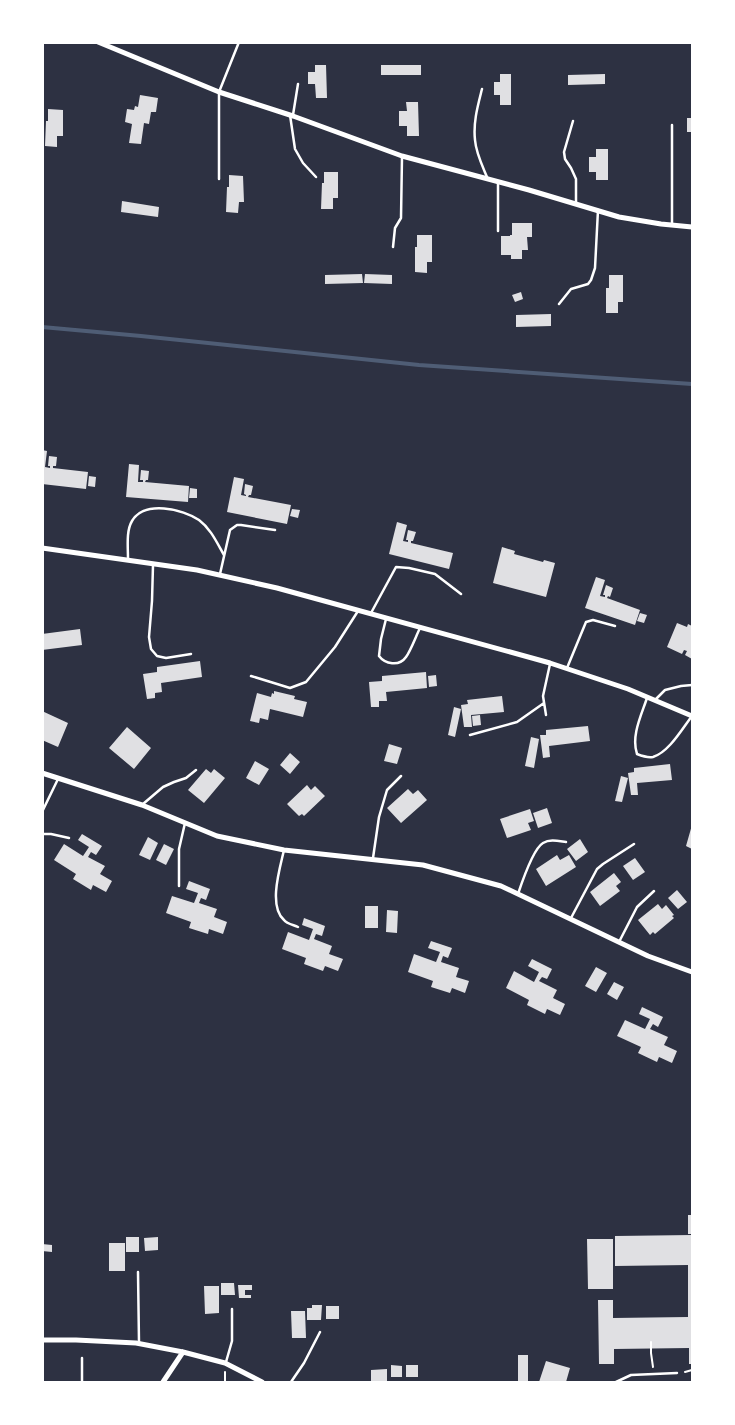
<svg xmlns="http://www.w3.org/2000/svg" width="735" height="1425" font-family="Quicksand,sans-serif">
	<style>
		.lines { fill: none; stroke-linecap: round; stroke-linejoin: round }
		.stream { stroke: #4f5d75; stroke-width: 4 }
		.building { fill: #e0e0e3 }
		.path { stroke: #fff; stroke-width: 2 }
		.service { stroke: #fff; stroke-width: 2.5 }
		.minor { stroke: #fff; stroke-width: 5 }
	</style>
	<rect width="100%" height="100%" fill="#2d3142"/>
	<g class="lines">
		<!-- stream -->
		<path class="stream" d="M42 327 141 336 419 365 692 384"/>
	</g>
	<!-- building -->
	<path class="building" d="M315 65H326L327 98H316L315 84H308V72H315Z
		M381 65H421V75H381Z
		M500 74H511V105H500V95H494V82H500Z
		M605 74V84L568 85V75Z
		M140 95 158 98 156 112H151L149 124 144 123 141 144 129 143 132 124 125 122 127 109 134 110 135 106 138 107Z
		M406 102H418L419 136H407V126H399V111H407Z
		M48 109 63 110V136H57V147L45 146 46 121H48Z
		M687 118H692V132H687Z
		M596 149H608V180H596V172H589V157H596Z
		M324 172H338V198H333V209H321L322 183H324Z
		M229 175 243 176 244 202H239L238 213 226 212 227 187H229Z
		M122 201 159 207 158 217 121 212Z
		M512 223H532V237H527L528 250H522V259H511V255H501V236H510V235H512Z
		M417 235H432V262H427V273L415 272V247H417Z
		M362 274 363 283 325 284V275Z
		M365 274 392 275V284L364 283Z
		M609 275H623V302H618V313H606V288H609Z
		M521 292 523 299 515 302 512 295Z
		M551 314V326L516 327V315Z
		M42 450 47 451 45 467 50 468V466H48L49 456 57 457 56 466H53V468L88 472 86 489 42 484Z
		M129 464 139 465 138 482H143V480H140L141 470 149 471 148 480H146L145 482 189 486 188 502 126 497Z
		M89 476 96 477 95 487 88 486Z
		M234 477 244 479 241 495 246 496V495L244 494 245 484 253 486 251 495H249L248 497 291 505 287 524 227 512Z
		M190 488 197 489V498H189Z
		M292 509 300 510 298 518 290 516Z
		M397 522 407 525 403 541 408 542V540H406L408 530 416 532 413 541H411V543L453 553 449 569 389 554Z
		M502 547 515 551 514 554 543 562 544 560 555 563 546 597 493 583Z
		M596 577 605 580 600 596 605 597V595H603L606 585 613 588 610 597 608 596 607 598 640 610 635 625 585 608Z
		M640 613 647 615 644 623 637 621Z
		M677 623 687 627 688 624 692 626V659L685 655 687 651 684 650 682 654 667 647Z
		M80 629 82 645 42 650V634Z
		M200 661 202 677 161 683 162 692 155 693V698L147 699 143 674 157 672V667Z
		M426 672 427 688 386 692 387 701H379V707H371L369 682 382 681V676Z
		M436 675 437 686 429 687 428 676Z
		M274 691 295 696 294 699 307 702 303 717 270 709 268 720 260 718 259 723 250 721 257 693 271 697 272 693 274 694Z
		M502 696 504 712 471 715 472 727H464L461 705 468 704 467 700Z
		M454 707 461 709 455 737 448 735Z
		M42 711 68 723 58 747 42 740Z
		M480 715 481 725 473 726 472 716Z
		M588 726 590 741 549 746 550 757 543 758 540 735H546V730Z
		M127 727 151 748 134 769 109 748Z
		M531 737 539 739 534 768 525 766Z
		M389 744 402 748 397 764 384 761Z
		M290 753 300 762 290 774 280 765Z
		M255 761 269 769 259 785 246 778Z
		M670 764 672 780 637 783 638 795H631L628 773 634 772V768Z
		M206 769 211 773 214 769 225 778 204 803 188 790Z
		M621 776 628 778 622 802 615 801Z
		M307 785 311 790 315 786 325 796 304 816 302 814 299 816 287 804Z
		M408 789 413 794 418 790 427 800 401 823 387 808Z
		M547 808 552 823 538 828 533 813Z
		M530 809 534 821 528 823 531 830 507 838 500 819Z
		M692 825V849L686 846Z
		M82 834 102 846 96 855 91 852 88 857 105 866 100 874 112 881 106 892 93 885 91 890 73 879 76 874 54 860 64 844 83 856 89 847 78 840Z
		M148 837 158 843 150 860 139 855Z
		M580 839 588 852 576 861 567 849Z
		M164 844 174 849 166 865 156 860Z
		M557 855 560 860 569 855 576 867 546 886 536 869Z
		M635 858 645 872 633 880 623 866Z
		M614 873 621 882 616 886 620 891 600 906 590 892Z
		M189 881 210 889 206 900 201 898 199 903 217 909 214 917 227 922 223 934 209 929 208 934 189 928 191 922 166 913 172 896 194 903 198 893 186 889Z
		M677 890 687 902 678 909 668 898Z
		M658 904 662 909 666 905 674 915 672 916 674 918 655 934 653 932 650 935 638 920Z
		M365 906H378V928H365Z
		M387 910 398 911 397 933 386 932Z
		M304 918 325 926 322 936 316 934 314 939 332 946 329 954 343 959 338 971 325 966 323 971 304 964 306 958 282 949 288 932 309 940 313 929 302 925Z
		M431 941 452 948 448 958 443 956 441 962 459 968 456 977 469 981 465 993 452 988 450 993 431 987 433 981 408 972 414 954 436 962 440 952 428 948Z
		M532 959 552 969 547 979 542 977 539 981 557 990 553 998 565 1004 560 1015 547 1009 545 1014 527 1005 529 1000 506 988 514 971 534 982 539 972 528 966Z
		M596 967 607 973 596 992 585 986Z
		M614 982 624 987 617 1000 607 994Z
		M642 1007 663 1017 658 1027 653 1024 650 1029 668 1037 664 1045 677 1051 672 1063 659 1057 657 1062 638 1053 641 1047 617 1036 625 1020 645 1029 650 1019 639 1014Z
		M688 1215H692V1234H688Z
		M692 1235V1364H689V1348L614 1349V1364H599L598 1300H613V1318L688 1317V1265L615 1266V1236Z
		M126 1237H139V1252H126Z
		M158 1237V1250L145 1251 144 1238Z
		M587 1239H613V1289H588Z
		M109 1243H125V1271H109Z
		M42 1244 52 1245V1252L42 1251Z
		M221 1283H234L235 1295H221Z
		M238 1285H252V1290H245V1295H251V1298H239Z
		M204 1286H219V1313L205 1314Z
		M312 1305H322L321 1320H307V1308H312Z
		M326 1306H339V1319H326Z
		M291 1311H305L306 1338H292Z
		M518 1355H528V1382H518Z
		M546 1361 570 1368 566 1382H539Z
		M391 1365 402 1366V1377H391Z
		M406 1365H418V1377H406Z
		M387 1369V1382H371V1370Z"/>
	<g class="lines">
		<!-- path -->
		<path class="path" d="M651 1342V1353L653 1367
			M685 1372 692 1370
			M225 1382V1372"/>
		<!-- service -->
		<path class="service" d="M482 89C478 105 473 122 475 140 476 153 482 165 487 177
			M290 115 295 149 303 163 316 177
			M293 115 298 84
			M573 121 564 152 565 159 571 168 576 179V204
			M219 179V92L239 42
			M498 182V231
			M672 225V125
			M393 247 395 228 401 218 402 157
			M559 304 571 289 588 284 591 280 595 268 598 210
			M128 559C128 547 126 531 132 521 144 500 183 509 199 520 211 529 217 543 224 555
			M153 565 152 601 149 637 151 649 157 656 166 658 191 654
			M220 574 230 530 237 525H241L275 530
			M371 613 396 567 409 568 435 574 461 594
			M386 619 381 639 379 656C385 664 399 667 406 657 411 650 416 636 420 628
			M567 668 586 622 593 620 615 626
			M251 676 290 688 306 682 335 647 358 611
			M647 698C641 716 631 736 637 754 642 756 648 758 653 757 669 752 682 729 692 716
			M656 699 665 690 681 686 692 685
			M546 715 543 696 550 664
			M470 735 517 722 544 703
			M143 804 163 787 174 782 186 778 196 770
			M42 812 58 779
			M42 834H51L69 838
			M284 850C280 868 268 906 284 920 287 924 294 925 298 927
			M373 858 379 817 387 790 401 776
			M179 886V849L185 823
			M518 894C522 882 533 849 543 843 550 839 558 841 566 842
			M571 918 597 869 603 864 634 844
			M619 942 637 907 654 891
			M138 1272 139 1343
			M82 1358V1382
			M226 1362 232 1341V1309
			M291 1382 304 1363 320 1332
			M616 1382 631 1375 677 1373"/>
		<!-- minor -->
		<path class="minor" d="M98 42 219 92 293 116 402 156 529 190 619 217 661 224 692 227
			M42 548 197 570 277 588 550 663 628 689 692 716
			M42 773 142 805 217 836 284 850 423 865 501 886 648 956 692 972
			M42 1340H76L136 1343 183 1352 225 1363 262 1382
			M163 1382 183 1352"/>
	</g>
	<!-- border -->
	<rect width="735" height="1425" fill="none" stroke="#ffffff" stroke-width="88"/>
</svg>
